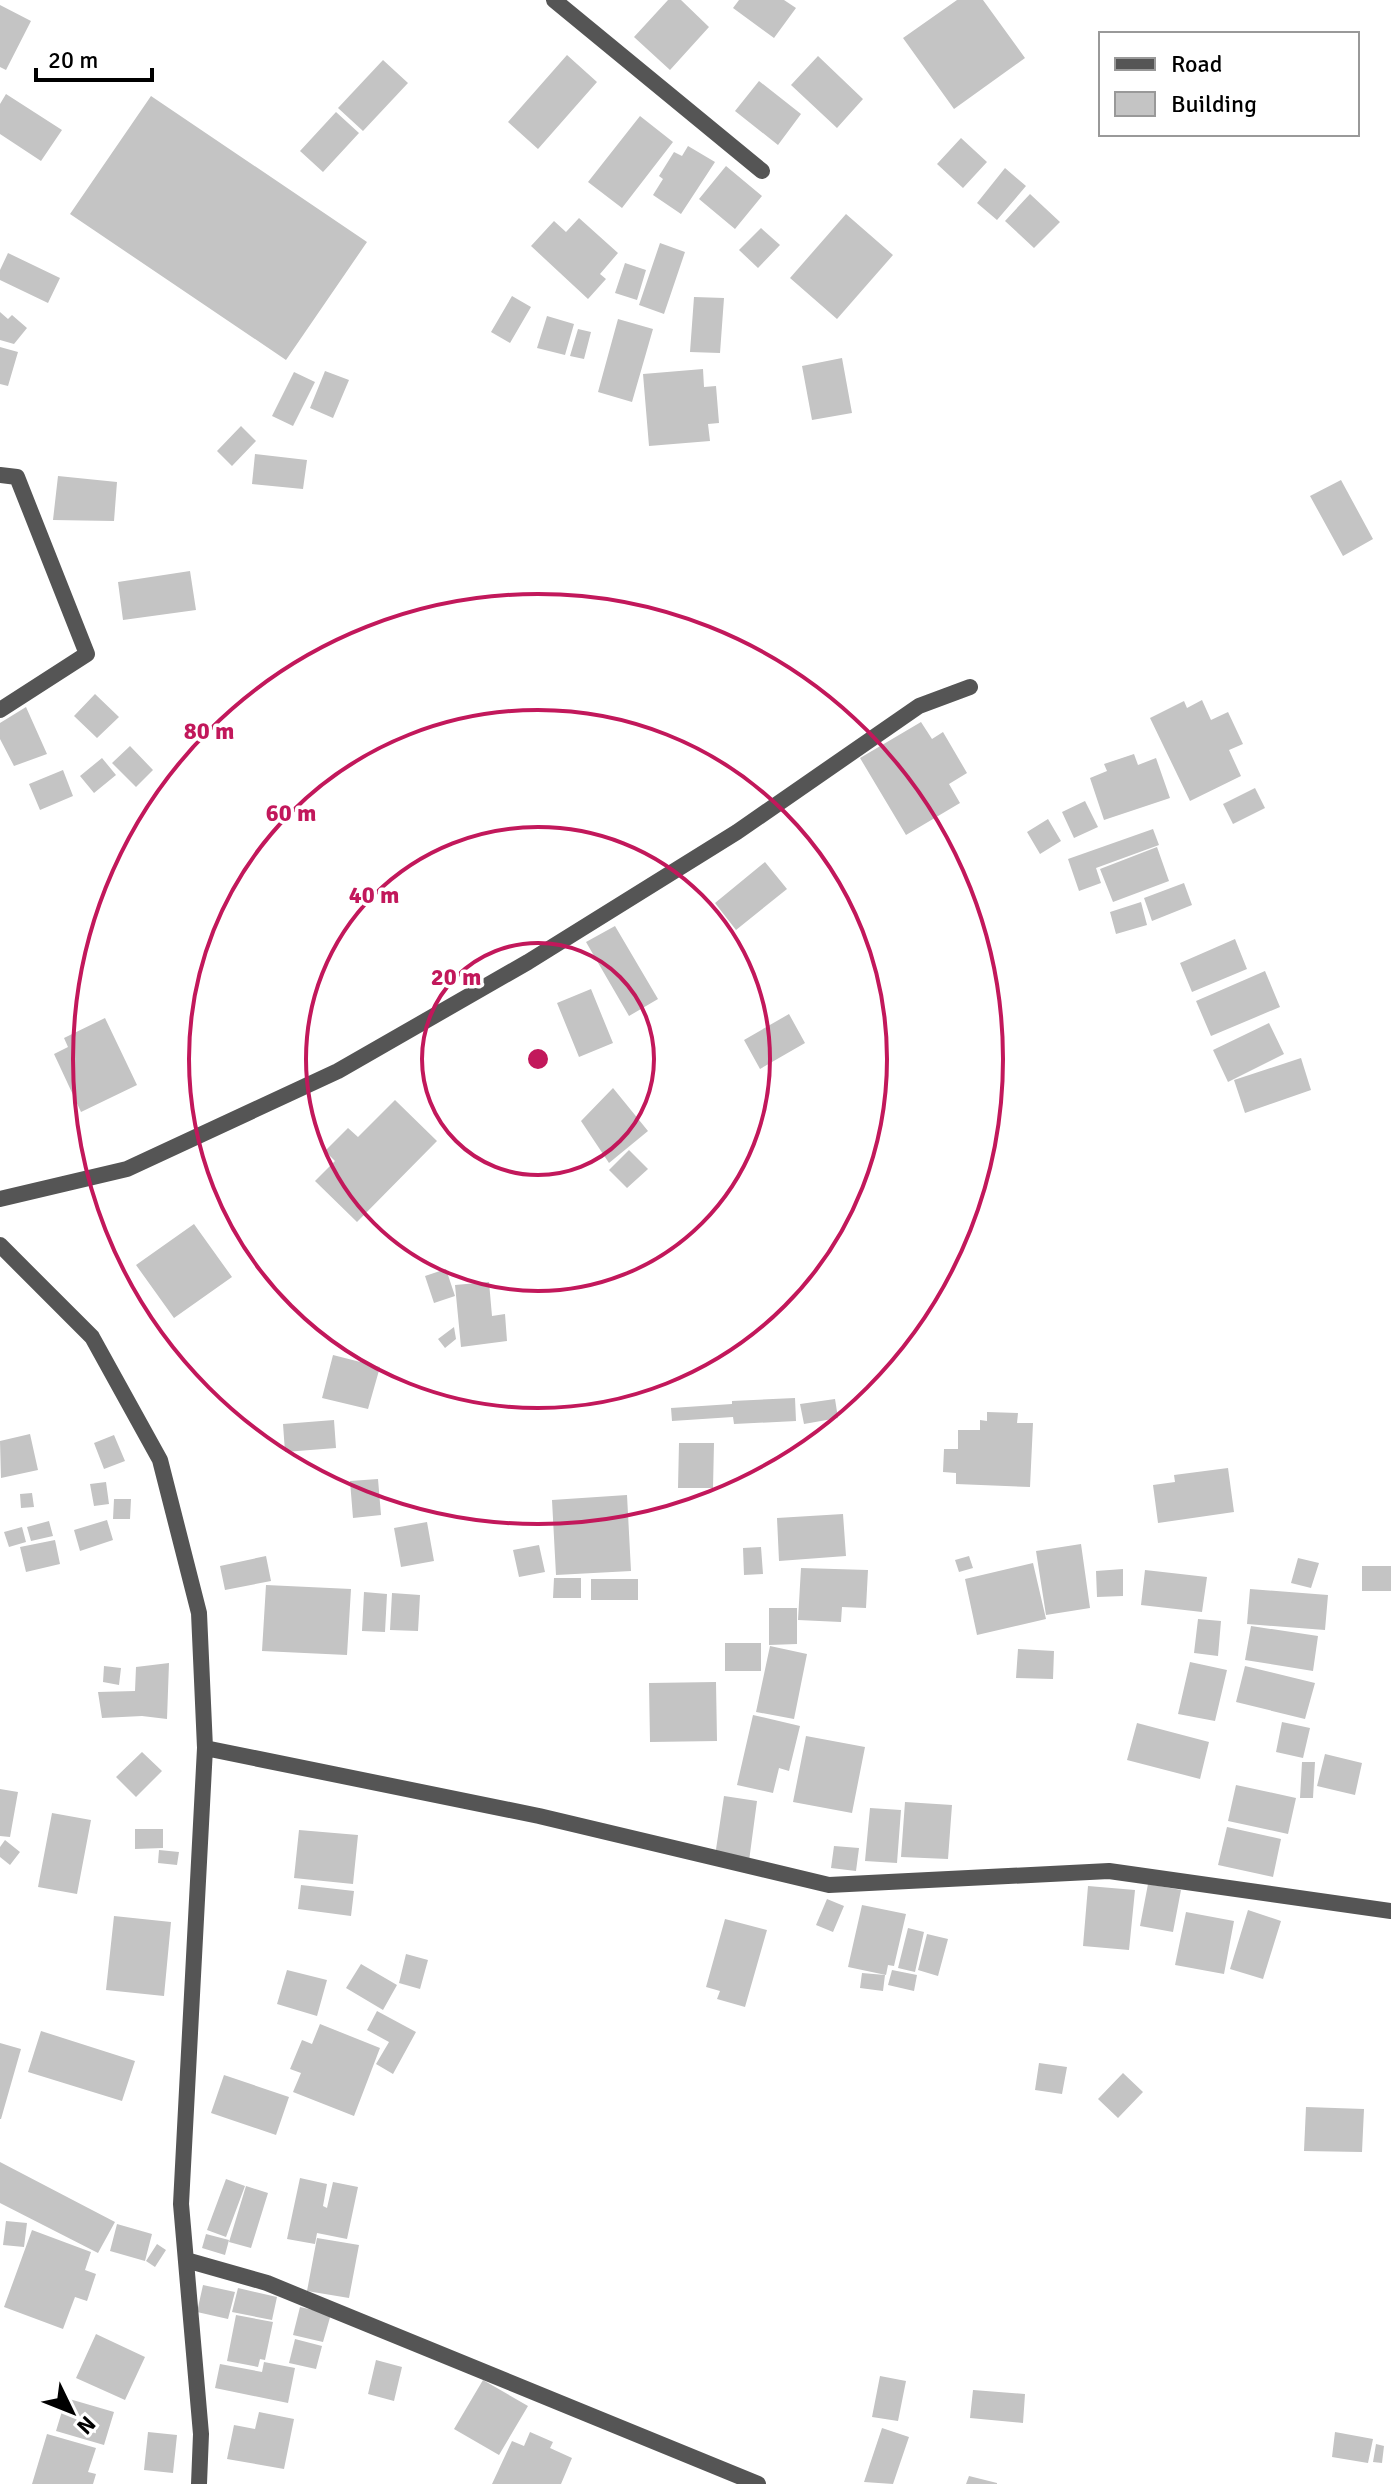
<svg xmlns="http://www.w3.org/2000/svg" width="1391" height="2484" font-family="Signika,sans-serif">
	<style>
		.building { fill: #c4c4c4 }
		.lines { fill: none; stroke-linecap: round; stroke-linejoin: round }
		.minor { stroke: #555; stroke-width: 16 }
		.ring { fill: none; stroke: #c2185b; stroke-width: 4 }
		.centre { fill: #c2185b; stroke: #fff; stroke-width: 4 }
		.ring-label { font-size: 24px; text-anchor: middle; font-weight: bold; fill: #c2185b; stroke: #fff; stroke-width: 7; stroke-linejoin: round; paint-order: stroke }
	</style>
	<rect width="100%" height="100%" fill="#fff"/>
	<!-- building -->
	<path class="building" d="M668 0H681L709 27 670 70 634 37Z
		M739 0H784L796 8 774 38 733 8Z
		M957 0H983L1025 58 954 109 903 38Z
		M0 5 31 21 6 70 0 67Z
		M567 55 597 82 538 149 508 122Z
		M818 56 863 99 837 128 791 85Z
		M383 60 408 83 363 131 338 108Z
		M759 81 801 114 778 145 735 111Z
		M6 94 62 130 41 161 0 134V104Z
		M151 96 367 242 286 360 70 214Z
		M336 112 359 133 323 172 300 151Z
		M640 116 673 142 622 208 588 182Z
		M961 138 987 162 963 188 937 164Z
		M688 146 715 162 681 214 653 195 663 179 659 176 674 152 682 156Z
		M726 166 762 196 735 229 699 199Z
		M1005 168 1026 186 997 220 977 203Z
		M1030 194 1060 222 1034 248 1005 221Z
		M846 214 893 255 837 319 790 278Z
		M579 218 618 253 600 274 606 279 588 299 531 246 554 221 566 232Z
		M761 228 780 245 758 268 739 250Z
		M660 243 685 252 664 314 639 305Z
		M8 253 60 278 48 303 0 280V270Z
		M625 263 646 270 637 300 615 293Z
		M512 296 531 307 510 343 491 332Z
		M694 297 724 298 720 353 690 352Z
		M0 312 8 319 12 315 27 328 14 344 0 340Z
		M547 316 574 324 565 355 537 348Z
		M618 319 653 329 632 402 598 392Z
		M578 329 591 332 584 359 570 356Z
		M0 347 18 352 8 386 0 384Z
		M842 358 852 413 812 420 802 366Z
		M703 369 704 387 716 386 719 423 708 424 710 441 649 446 643 374Z
		M325 371 349 380 333 418 310 408Z
		M294 372 315 382 293 426 272 416Z
		M241 426 256 441 232 466 217 451Z
		M255 454 307 460 303 489 252 484Z
		M58 476 117 482 114 521 53 520Z
		M1341 480 1373 539 1343 556 1310 496Z
		M190 571 196 610 123 620 118 582Z
		M95 694 119 717 97 738 74 716Z
		M1202 700 1211 720 1228 712 1243 744 1229 750 1241 776 1190 801 1150 718 1184 701 1187 708Z
		M26 707 47 754 14 766 0 739V723Z
		M921 722 932 739 943 732 967 773 949 784 960 803 906 835 860 758Z
		M130 746 153 770 136 787 112 763Z
		M1134 754 1138 765 1156 758 1170 798 1104 820 1090 778 1107 771 1104 764Z
		M102 758 116 775 94 793 80 776Z
		M63 770 73 796 40 810 29 784Z
		M1255 788 1265 808 1233 824 1223 804Z
		M1085 801 1098 827 1074 838 1062 812Z
		M1048 819 1061 841 1040 854 1027 832Z
		M1153 829 1159 845 1096 868 1101 883 1079 891 1068 859Z
		M1157 847 1169 881 1113 902 1100 869Z
		M765 862 787 889 736 930 715 903Z
		M1184 883 1192 905 1152 921 1144 898Z
		M1141 902 1147 925 1116 934 1110 912Z
		M615 926 658 999 629 1016 586 942Z
		M1235 939 1247 969 1192 992 1180 963Z
		M1265 971 1280 1007 1211 1036 1196 1001Z
		M591 989 613 1043 579 1057 557 1003Z
		M789 1014 805 1043 760 1069 744 1040Z
		M105 1018 137 1085 81 1112 54 1054 68 1047 64 1038Z
		M1269 1023 1284 1054 1228 1082 1213 1050Z
		M1301 1058 1311 1090 1245 1113 1234 1080Z
		M613 1088 648 1131 609 1163 581 1121Z
		M395 1100 437 1141 357 1222 315 1181 335 1161 325 1151 348 1128 358 1137Z
		M629 1150 648 1169 627 1188 609 1170Z
		M194 1224 232 1277 174 1318 136 1265Z
		M446 1269 455 1296 434 1303 425 1276Z
		M489 1282 492 1316 505 1314 507 1341 461 1347 455 1285Z
		M454 1327 456 1339 445 1348 438 1339Z
		M333 1355 380 1367 368 1409 322 1398Z
		M795 1398 796 1421 734 1424 733 1417 672 1421 671 1408 732 1404V1401Z
		M835 1399 838 1418 804 1424 800 1404Z
		M987 1412 1018 1413 1017 1423H1033L1030 1487 956 1484V1473L943 1472 944 1449H958V1430H980V1420L987 1421Z
		M334 1420 336 1448 285 1452 283 1424Z
		M30 1434 38 1470 1 1478 0 1441Z
		M114 1435 125 1461 104 1469 94 1443Z
		M679 1443H714L713 1488H678Z
		M1228 1468 1234 1512 1158 1523 1153 1485 1175 1482 1174 1475Z
		M378 1479 381 1515 353 1518 350 1481Z
		M106 1482 109 1504 94 1506 90 1484Z
		M32 1493 34 1507 21 1508 20 1494Z
		M627 1495 631 1571 556 1575 552 1500Z
		M114 1499H131L130 1519H113Z
		M843 1514 846 1556 779 1561 777 1518Z
		M107 1520 113 1540 80 1551 74 1530Z
		M49 1521 53 1536 31 1541 27 1527Z
		M427 1522 434 1561 401 1567 394 1528Z
		M22 1527 26 1542 9 1547 4 1532Z
		M55 1540 60 1564 26 1572 20 1547Z
		M1081 1544 1090 1608 1046 1615 1036 1551Z
		M539 1545 545 1572 519 1577 513 1550Z
		M761 1547 763 1574 744 1575 743 1548Z
		M266 1556 271 1581 225 1590 220 1566Z
		M969 1556 973 1568 959 1572 955 1560Z
		M1298 1558 1319 1563 1311 1588 1291 1583Z
		M1033 1563 1046 1619 977 1635 965 1579Z
		M1362 1566H1391V1591H1362Z
		M801 1568 868 1570 866 1608 842 1607 841 1622 798 1620Z
		M1123 1569V1596L1097 1597 1096 1571Z
		M1145 1570 1207 1577 1202 1612 1141 1605Z
		M554 1578H581V1598H553Z
		M591 1579H638V1600H591Z
		M266 1585 351 1589 347 1655 262 1651Z
		M1250 1589 1328 1595 1325 1630 1247 1624Z
		M364 1592 387 1594 385 1632 362 1631Z
		M392 1593 420 1595 418 1631 390 1630Z
		M769 1608H797V1644L769 1645Z
		M1198 1619 1221 1621 1218 1656 1194 1653Z
		M1251 1626 1318 1636 1313 1671 1245 1660Z
		M725 1643H761V1671H725Z
		M770 1646 807 1654 794 1719 756 1712Z
		M1018 1649 1054 1651 1053 1679 1016 1678Z
		M1190 1662 1227 1670 1215 1721 1178 1714Z
		M169 1663 167 1719 142 1716 102 1718 98 1692 135 1691 136 1667Z
		M104 1666 121 1668 119 1685 103 1682Z
		M1245 1666 1315 1683 1305 1719 1236 1702Z
		M716 1682 717 1741 650 1742 649 1683Z
		M753 1715 800 1726 789 1771 779 1768 773 1793 737 1785Z
		M1282 1722 1310 1728 1303 1758 1276 1752Z
		M1137 1723 1209 1742 1200 1779 1127 1760Z
		M806 1736 865 1747 852 1813 793 1802Z
		M142 1752 162 1771 136 1797 116 1777Z
		M1325 1754 1362 1763 1355 1795 1317 1786Z
		M1302 1762H1315L1313 1798H1300Z
		M1236 1785 1296 1798 1288 1834 1228 1821Z
		M0 1789 18 1792 10 1837 0 1836Z
		M724 1796 757 1801 749 1861 715 1856Z
		M905 1802 952 1805 948 1859 901 1857Z
		M870 1808 901 1810 897 1863 865 1861Z
		M52 1813 91 1820 77 1894 38 1887Z
		M1227 1827 1281 1839 1273 1877 1218 1865Z
		M135 1829H163V1848L135 1849Z
		M299 1830 358 1835 353 1884 294 1878Z
		M5 1840 20 1852 10 1865 0 1857V1847Z
		M834 1846 859 1848 856 1871 831 1868Z
		M159 1850 179 1852 177 1865 158 1863Z
		M1148 1884 1181 1890 1173 1932 1140 1926Z
		M301 1885 354 1891 351 1916 298 1909Z
		M1088 1886 1135 1890 1129 1950 1083 1946Z
		M827 1899 844 1906 833 1932 816 1925Z
		M862 1905 906 1914 894 1966 888 1965 886 1975 848 1967Z
		M1248 1910 1281 1921 1263 1979 1230 1969Z
		M1186 1912 1234 1921 1224 1974 1175 1965Z
		M114 1916 171 1922 164 1996 106 1990Z
		M725 1919 767 1930 745 2007 717 1999 720 1991 706 1987Z
		M908 1928 924 1932 915 1972 898 1968Z
		M927 1934 948 1939 938 1976 918 1970Z
		M406 1954 428 1960 420 1989 399 1983Z
		M361 1964 397 1985 383 2010 346 1988Z
		M287 1970 327 1980 317 2016 277 2004Z
		M892 1970 917 1975 914 1991 888 1985Z
		M862 1973 885 1975 883 1991 860 1988Z
		M377 2011 416 2032 393 2074 376 2064 389 2042 367 2030Z
		M320 2024 380 2048 354 2116 293 2092 301 2073 290 2069 302 2040 312 2044Z
		M41 2031 135 2061 122 2101 28 2072Z
		M0 2043 21 2049 1 2119H0Z
		M1039 2063 1067 2067 1062 2094 1035 2090Z
		M1123 2073 1143 2092 1118 2118 1098 2099Z
		M224 2075 289 2097 276 2135 211 2113Z
		M1306 2107 1364 2109 1362 2152 1304 2151Z
		M0 2162 115 2222 98 2253 0 2203Z
		M300 2178 327 2184 323 2206 327 2208 333 2182 358 2187 347 2239 317 2233 315 2244 287 2239Z
		M226 2179 245 2186 226 2237 207 2230Z
		M246 2186 268 2193 251 2248 229 2242Z
		M6 2221 27 2223 24 2247 3 2245Z
		M117 2224 152 2234 145 2261 110 2251Z
		M32 2230 91 2252 85 2270 96 2274 87 2301 75 2297 63 2329 4 2307Z
		M206 2234 229 2240 225 2255 202 2248Z
		M317 2238 359 2245 349 2298 307 2291Z
		M157 2244 166 2250 155 2267 146 2261Z
		M203 2285 235 2292 228 2319 197 2312Z
		M238 2288 277 2297 272 2320 232 2312Z
		M300 2307 331 2314 323 2342 293 2335Z
		M236 2315 273 2322 265 2360 260 2359 258 2367 227 2361Z
		M96 2334 145 2357 125 2400 76 2378Z
		M295 2339 322 2346 316 2369 289 2363Z
		M376 2360 402 2367 394 2401 368 2394Z
		M264 2362 295 2368 288 2403 215 2388 220 2364 262 2372Z
		M880 2376 906 2381 898 2421 872 2417Z
		M483 2380 528 2406 499 2455 454 2429Z
		M973 2390 1025 2394 1023 2423 970 2418Z
		M66 2398 114 2412 104 2445 56 2431Z
		M259 2412 294 2419 284 2469 227 2459 234 2425 255 2429Z
		M882 2428 909 2437 893 2484 864 2482Z
		M148 2432 177 2435 173 2473 144 2470Z
		M530 2432 553 2442 550 2448 572 2458 561 2484H492L512 2441 524 2446Z
		M1335 2432 1373 2439 1368 2463 1332 2457Z
		M47 2434 96 2448 88 2472 96 2474 93 2484H32Z
		M1376 2444 1384 2446 1382 2463 1373 2462Z
		M969 2476 997 2483V2484H966Z"/>
	<g class="lines">
		<!-- minor -->
		<path class="minor" d="M554 0 762 171
			M0 475 17 477 87 654 0 710
			M0 1199 127 1169 338 1071 528 962 737 832 919 706 970 687
			M0 1245 92 1337 160 1460 199 1613 205 1748 181 2204 201 2434 199 2484
			M205 1748 539 1816 829 1885 1109 1871 1391 1911
			M186 2260 267 2283 758 2484"/>
	</g>
	<!-- distance rings -->
	<g class="ring">
		<circle cx="538" cy="1059" r="116"/>
		<circle cx="538" cy="1059" r="232"/>
		<circle cx="538" cy="1059" r="349"/>
		<circle cx="538" cy="1059" r="465"/>
	</g>
	<circle cx="538" cy="1059" r="12" class="centre"/>
	<g class="ring-label">
		<text x="209" y="739">80 m</text>
		<text x="291" y="821">60 m</text>
		<text x="374" y="903">40 m</text>
		<text x="456" y="985">20 m</text>
	</g>
	<!-- legend -->
	<rect x="1099" y="32" width="260" height="104" fill="#ffffff" stroke="#999999" stroke-width="2"/>
	<rect x="1115" y="58" width="40" height="12" fill="#555555" stroke="#999999" stroke-width="2"/>
	<text x="1171" y="72" font-size="24" fill="#000000">Road</text>
	<rect x="1115" y="92" width="40" height="24" fill="#c4c4c4" stroke="#999999" stroke-width="2"/>
	<text x="1171" y="112" font-size="24" fill="#000000">Building</text>
	<!-- north arrow -->
	<g transform="translate(72 2412) rotate(133)" stroke="#ffffff" stroke-width="6" paint-order="stroke">
	<path d="M0-6L14 30L0 20L-14 30Z" fill="#000000"/>
	<text y="-12" font-size="22" font-weight="bold" text-anchor="middle" fill="#000000">N</text>
	</g>
	<!-- scale -->
	<path d="M36 68v12h116v-12" fill="none" stroke="#000000" stroke-width="4"/>
	<text x="48" y="68" font-size="24" fill="#000000" stroke="#ffffff" stroke-width="6" paint-order="stroke">20 m</text>
</svg>
